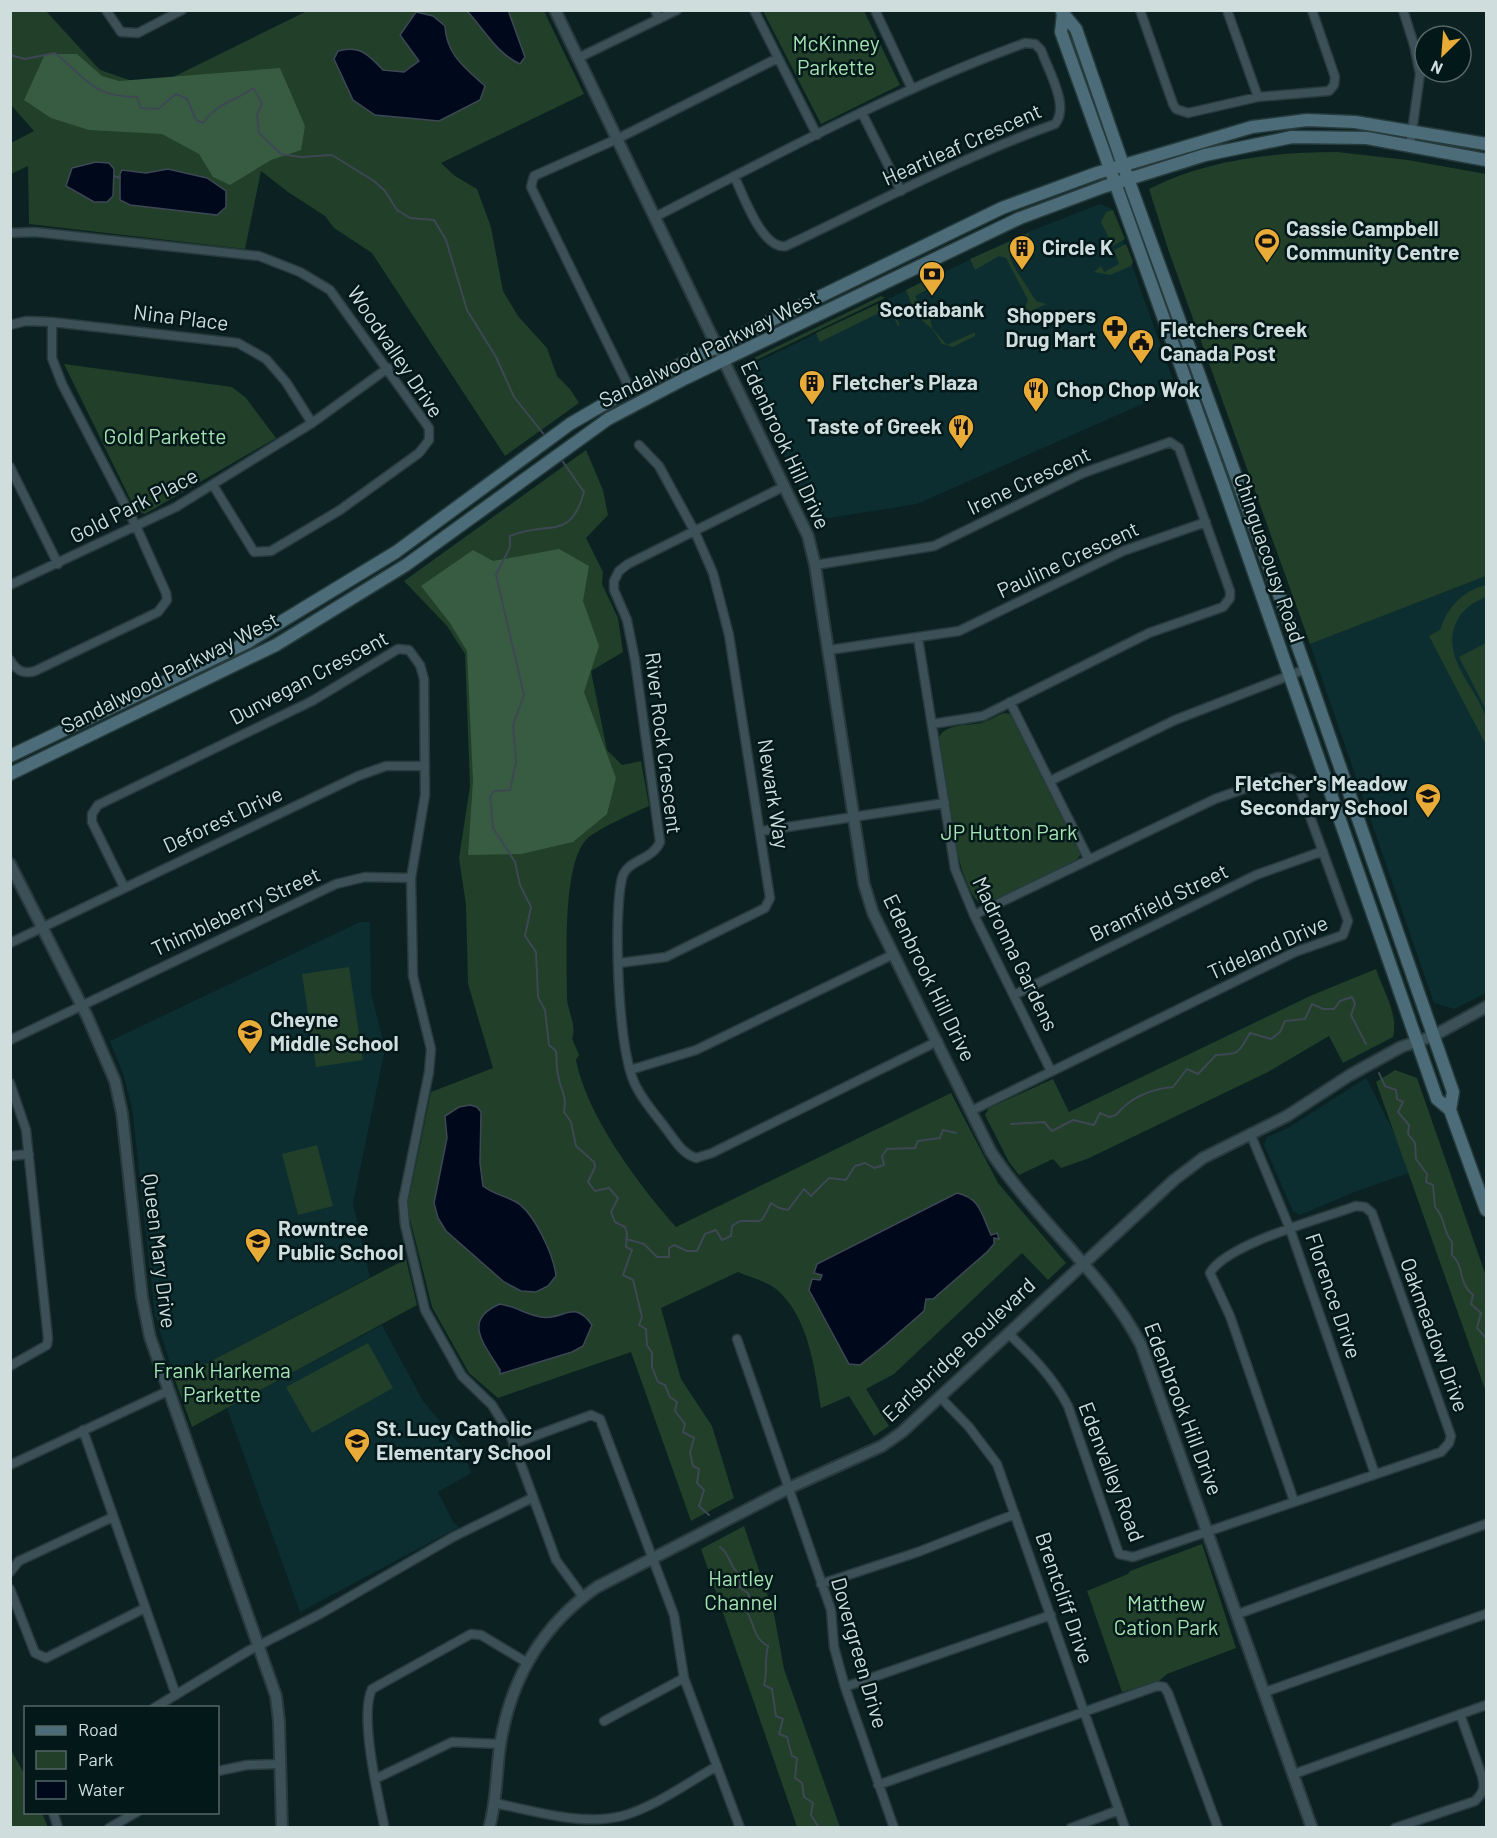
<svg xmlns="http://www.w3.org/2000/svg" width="1497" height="1838" font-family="Barlow,sans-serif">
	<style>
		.built { fill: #0d2e30 }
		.green { fill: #213f29 }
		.forest { fill: #385c41 }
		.water { fill: #00081b; stroke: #3e4855; stroke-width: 1.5 }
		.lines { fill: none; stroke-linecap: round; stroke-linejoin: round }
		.stream { stroke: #3e4855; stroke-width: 2 }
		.minor-casing { stroke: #273b3c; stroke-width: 11 }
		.tertiary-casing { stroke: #273b3c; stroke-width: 14 }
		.secondary-casing { stroke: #273b3c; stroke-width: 15 }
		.minor { stroke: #3b5057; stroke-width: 8 }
		.tertiary { stroke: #3b5057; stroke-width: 10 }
		.secondary { stroke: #4b6c78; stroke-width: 12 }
		.labels { text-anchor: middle; stroke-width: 5; stroke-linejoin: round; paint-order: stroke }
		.park-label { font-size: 21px; fill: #a5e3b3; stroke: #031819 }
		.street-label { font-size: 21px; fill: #d0dddd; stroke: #031819 }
		.poi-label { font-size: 21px; font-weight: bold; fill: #d0dddd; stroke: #031819; text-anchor: start }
	</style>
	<rect width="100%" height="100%" fill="#0b2122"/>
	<!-- built -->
	<path class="built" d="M1100 204 1112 209 1176 389 917 504 816 520 741 370 1023 234Z
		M1486 576V993L1454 1009 1434 1003 1310 644Z
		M360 922H370L371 993 385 1049 353 1203 370 1277 175 1380 155 1314 132 1107 123 1074 110 1041Z
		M1366 1078 1397 1138 1409 1173 1357 1191 1300 1215 1293 1211 1264 1145 1267 1137 1288 1128Z
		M382 1325 423 1401 461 1446 471 1473 438 1492 453 1522 459 1527 300 1612 227 1408Z"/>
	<!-- green -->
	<path class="green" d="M11 11H46L100 70 135 82 167 80 307 11H544L584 94 441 163 455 176 477 189 491 227 503 291 518 316 547 348 557 376 570 389 579 403 505 456 372 253 334 228 325 216 288 192 261 171 245 249 29 224 28 166 11 174V143L34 131 11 105Z
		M763 11H864L900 85 821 124Z
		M1337 152 1408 160 1486 174V576L1310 644 1169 252 1149 189C1205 160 1274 152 1337 152Z
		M1113 210 1125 239 1113 246 1101 222 1106 212Z
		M1029 233 1028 240 1012 249 1010 256 1013 265 1036 301 1046 304 1017 318 1010 315 1025 308 1028 300 1006 258 999 256 975 270 970 259Z
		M1126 244 1133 262 1131 266 1110 275 1094 272 1101 266 1104 272 1119 264 1114 250Z
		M938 274 942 282 915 296 926 317 930 315 932 328 947 345 975 332V336L953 347 942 344 933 330 916 315 906 290Z
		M881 296 885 298 744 366 754 358Z
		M886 300 900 325 898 326 889 308 820 342 816 333Z
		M64 364 232 387 246 398 276 438 145 514 136 511Z
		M586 450 603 490 608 515 586 538 603 572 602 584 618 618 623 652 591 671 607 750 622 765 641 761 649 806C636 812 592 831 585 841 562 869 567 962 567 999 568 1011 577 1027 572 1038L579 1055 576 1060C587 1116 638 1184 676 1227L951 1093 998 1183 1066 1263 1048 1280 1022 1253 894 1374 866 1389 889 1426 874 1436 849 1396 821 1408C814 1367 809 1317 776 1289 766 1281 749 1277 738 1272L661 1308 681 1379 712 1426 734 1498 691 1521 631 1352 498 1398 469 1373 432 1307 409 1215 408 1203 431 1092 493 1068 468 984 466 905 459 858 470 786 465 654 447 626 404 581Z
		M1486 585V597C1474 602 1464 608 1458 619 1438 655 1475 685 1486 717 1488 725 1487 736 1486 745L1429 636 1440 630C1448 607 1462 591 1486 585Z
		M1486 643V710L1459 657Z
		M1004 713 1011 714 1081 854 1076 861 989 903 981 904C954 885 945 772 939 737 947 723 967 726 981 723 988 721 996 716 1004 713Z
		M349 967 363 1060 316 1067 302 974Z
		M1376 969C1383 990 1399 1015 1393 1037L1343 1063 1329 1036 1268 1072 1087 1159 1061 1168 1053 1159 1019 1175 1009 1162 985 1115 989 1108 1053 1079 1069 1112 1310 996Z
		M1395 1070 1417 1078 1486 1276V1392L1376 1082Z
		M317 1145 333 1206 298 1215 282 1154Z
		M406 1259 417 1305 192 1427 175 1380Z
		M368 1343 393 1388 312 1433 286 1387Z
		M744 1526 774 1614 784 1669 840 1827H797L701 1549Z
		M1202 1544 1236 1648 1167 1674 1159 1681 1122 1692 1087 1591 1128 1574 1130 1571Z
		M10 1748 25 1775 26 1812 42 1813 48 1827H11Z"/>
	<!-- forest -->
	<path class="forest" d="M45 54H77L102 76 119 81 280 68 305 126 301 150 271 160 230 185 213 177 199 154 162 134 89 130 51 118 24 100Z
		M559 549 589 566 583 601 599 646 584 692 616 778 607 814 573 842 521 854 468 855 473 781 467 651 450 623 421 586 473 550 493 561Z"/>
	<!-- water -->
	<path class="water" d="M508 10 525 57 520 64C496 53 484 29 467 11Z
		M416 12 433 16 445 26C446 54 465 68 485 86L480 100 439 121 375 115 353 100 334 59 338 51C360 45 369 55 383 70L404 72 419 61 400 35Z
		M96 162 109 163 114 169 113 196 107 202H94L66 186 72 168Z
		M168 169 207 178 226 191V207L217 215 130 205 120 200V174L122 170 146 173Z
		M470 1105 477 1107 481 1112 480 1163 483 1186C493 1194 505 1196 516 1202 534 1212 554 1256 556 1276L548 1286 536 1292 521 1291 504 1282 446 1231 438 1218 434 1203 447 1138 445 1116 459 1107Z
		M957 1193C981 1198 982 1216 991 1235L997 1233 999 1239 994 1238V1244L987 1252 933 1299H926L924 1311 885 1345 860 1365 849 1364 809 1290 812 1279 820 1280 822 1275 814 1273 817 1264Z
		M500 1304C515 1306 527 1315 541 1317 564 1321 573 1298 592 1325L583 1346 572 1352 500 1374V1370C485 1345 461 1320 500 1304Z"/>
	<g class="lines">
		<!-- stream -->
		<path class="stream" d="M10 55 25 59 55 53C89 80 90 96 137 97L141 108 158 109 176 94 187 99 196 120 203 123C219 101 233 103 253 88L262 103 257 115 259 133 281 154 301 157 332 155 374 181 385 191 397 210 410 218 434 220 446 240 467 310 496 357 514 397 546 437
			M114 176 120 178
			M561 459 584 492C570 542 549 520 510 536V547L496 575 524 695 513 725 516 762 510 790 494 791 490 797 493 828 515 862 520 885 531 907 525 936 536 952 538 997 545 1010 549 1045 556 1051C557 1059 556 1067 558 1075 560 1090 567 1093 564 1112L571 1122 576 1146 594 1162 595 1167 588 1182 595 1191 609 1188 618 1198 611 1212 615 1222 625 1227 627 1233 626 1247 632 1250 623 1275 633 1280 642 1317 639 1325 646 1329 647 1345 652 1353V1367L658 1382 665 1385 670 1397 677 1402 675 1411 685 1424 683 1432 694 1438 690 1453 693 1466 699 1469 697 1483 704 1490 699 1506 709 1515
			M1379 1073 1385 1086 1396 1090 1397 1099 1403 1102 1398 1112 1409 1125 1408 1134 1415 1143 1416 1159 1427 1174 1426 1182 1433 1185 1435 1207C1446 1218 1442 1231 1452 1242V1255C1465 1266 1457 1282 1473 1295L1471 1304 1481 1313 1477 1328 1486 1338
			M1011 1124 1044 1122 1052 1131 1073 1120 1094 1125 1100 1113 1109 1117 1116 1115C1130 1098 1150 1089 1173 1087L1187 1069 1198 1074 1216 1055C1241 1054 1238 1053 1250 1033L1271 1039 1280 1032 1285 1021 1305 1019 1312 1004 1323 1009H1334L1340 1001 1352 997 1355 1004 1351 1015 1366 1044
			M626 1239 644 1244 657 1257H669V1248L674 1245 687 1251H697L705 1234 716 1230 722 1240 731 1236 732 1226 740 1221C764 1220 759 1227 771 1203L779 1208 788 1210 804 1189 811 1196 829 1178 846 1180 855 1166 865 1163 874 1168 884 1165 882 1156 887 1149 915 1148 918 1141 940 1138 943 1130 956 1133
			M1486 1343V1349
			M720 1547C731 1555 729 1567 740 1575V1588L748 1593 750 1600 745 1609C755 1622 752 1638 768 1646 764 1662 768 1672 764 1685L772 1689 776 1716 783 1719 779 1734 787 1737 792 1756 797 1758 795 1778 802 1783 804 1797 813 1803 811 1815 819 1828"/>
		<!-- minor casing -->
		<g class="minor-casing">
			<path id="minor" d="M106 10 121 32 138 33 182 10
				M655 10 659 19
				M754 10 817 135
				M875 10 912 89
				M1140 10 1173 104 1176 109 1188 113 1258 97 1329 91 1334 85 1335 77 1312 10
				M1227 10 1258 97
				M1403 10 1414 45 1420 74 1410 146
				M578 58 677 10
				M862 113 901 191
				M655 217C776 155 897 89 1025 43L1035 44 1041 50C1048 70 1070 106 1055 124 962 157 875 204 786 246 762 250 743 194 734 176
				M10 233 35 232 259 256 300 272 330 290 429 428V440L419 453 340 510 271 551 254 552 213 485
				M10 325 26 321 52 322 238 343 266 359 286 382 312 423
				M630 389 531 187 534 176 617 139 776 59
				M10 467 58 564
				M785 486 628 564 619 571 614 581V590L627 620 635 660 660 842C652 861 627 859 622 878 613 917 618 1045 634 1082 641 1099 656 1115 667 1130 676 1142 682 1153 696 1158L712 1153 938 1041
				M815 565 934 546 1083 473 1170 442 1179 448 1230 591V598L1223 607 1149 633 983 716 932 724
				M10 585 176 507 312 423 388 368
				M918 638 955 869 974 915 1051 1071
				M829 650 959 631 1123 551 1206 522
				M10 660C16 670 23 675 35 671L158 612 167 600 166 593 136 526 62 384 52 358V322
				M1010 702 1089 860
				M1050 781 1175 720 1306 669
				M761 831 945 803
				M124 887 92 822V814L98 805 312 701 398 649 409 650 420 665 424 679 425 795 411 878 413 976 431 1049 429 1072 403 1201 405 1225 425 1310 462 1376 492 1405 510 1434 556 1560 583 1597
				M10 943 358 776 386 766H425
				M619 963 666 957 765 908 770 898 729 635 713 573 695 532 659 466 639 445
				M1014 995 1256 875 1323 851
				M10 1040 336 884 365 877 411 878
				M630 1070 696 1050 894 954
				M10 1083 26 1130 48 1338 47 1345 10 1366
				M971 1111 1295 952 1343 935 1348 921 1299 786 1291 779 1278 777 1215 799 974 915
				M1250 1133 1290 1229 1375 1474
				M10 1156 29 1154
				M1008 1333C1032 1356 1053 1377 1068 1406L1119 1554 1133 1557 1441 1452 1449 1443 1451 1436 1372 1213 1365 1207 1356 1206C1323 1218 1226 1244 1210 1273L1230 1316 1294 1501
				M737 1339 831 1610 834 1647 845 1687 894 1828
				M940 1397 969 1427 997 1464 1125 1828
				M83 1430 176 1695
				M513 1444 591 1415 600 1419 674 1615 684 1678 740 1828
				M10 1465 168 1391
				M10 1572 19 1561 113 1517
				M821 1584 918 1552 1015 1514
				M10 1589 35 1653 46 1658 145 1608
				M1238 1614 1486 1524
				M845 1687 1051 1615
				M1265 1692 1486 1614
				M154 1708 248 1651 320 1614 453 1537 532 1498
				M604 1721 684 1678
				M218 1771 247 1765 280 1764
				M1294 1774 1486 1705
				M375 1779 452 1742 500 1744
				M878 1785 1157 1686 1164 1687 1168 1693 1218 1828
				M494 1803C535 1811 581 1826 622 1816 653 1808 689 1782 717 1766
				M53 1812 58 1828
				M384 1825C378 1795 359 1715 372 1689L471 1634 481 1635 526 1662
				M109 1828 137 1812
				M1071 1828 1119 1810
				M1395 1828 1475 1801C1484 1792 1485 1787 1482 1776L1460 1714"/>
		</g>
		<!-- tertiary casing -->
		<g class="tertiary-casing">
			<path id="tertiary" d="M555 10 808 536 815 565 864 884 873 913 991 1152C1035 1219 1106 1276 1141 1345L1312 1828
				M10 864 87 1016 115 1081 122 1113 142 1297 150 1337 276 1696 279 1721 282 1828
				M489 1828C497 1801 496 1773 500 1746 510 1680 542 1625 597 1587L789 1488 882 1446 902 1432 1174 1180 1203 1158 1287 1116 1350 1075 1401 1047 1433 1036 1486 1007"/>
		</g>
		<!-- secondary casing -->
		<g class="secondary-casing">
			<path id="secondary" d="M1062 12 1076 29 1123 165 1306 669 1453 1092 1450 1110
				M1063 14 1061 32 1223 484 1437 1099 1450 1110 1486 1210
				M10 756 248 642 396 552 570 424 630 389 1002 208 1097 173 1252 127 1307 120 1355 122 1486 144
				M10 774 276 645 406 565 608 419 684 379 1020 218 1103 187 1205 155 1292 137 1367 138 1486 160"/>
		</g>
		<!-- minor -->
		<use href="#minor" class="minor"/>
		<!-- tertiary -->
		<use href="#tertiary" class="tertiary"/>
		<!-- secondary -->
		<use href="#secondary" class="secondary"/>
	</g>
	<!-- icons -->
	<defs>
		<g id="stadium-pin" transform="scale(1.35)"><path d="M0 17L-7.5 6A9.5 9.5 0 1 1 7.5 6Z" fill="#e9ab38" stroke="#031819"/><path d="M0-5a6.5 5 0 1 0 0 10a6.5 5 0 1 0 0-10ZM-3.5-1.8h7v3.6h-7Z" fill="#111"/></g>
		<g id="building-pin" transform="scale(1.35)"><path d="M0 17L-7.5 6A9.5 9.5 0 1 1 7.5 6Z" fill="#e9ab38" stroke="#031819"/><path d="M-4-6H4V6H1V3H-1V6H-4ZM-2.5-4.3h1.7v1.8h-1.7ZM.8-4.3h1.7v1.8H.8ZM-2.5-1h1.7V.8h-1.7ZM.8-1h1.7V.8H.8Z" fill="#111"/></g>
		<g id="bank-pin" transform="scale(1.35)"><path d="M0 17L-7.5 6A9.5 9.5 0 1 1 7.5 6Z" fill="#e9ab38" stroke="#031819"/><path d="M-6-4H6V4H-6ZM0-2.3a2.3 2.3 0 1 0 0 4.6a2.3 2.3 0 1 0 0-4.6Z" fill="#111"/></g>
		<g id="pharmacy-pin" transform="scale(1.35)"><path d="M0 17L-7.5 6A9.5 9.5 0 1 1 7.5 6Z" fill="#e9ab38" stroke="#031819"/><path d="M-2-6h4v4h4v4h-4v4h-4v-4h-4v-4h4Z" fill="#111"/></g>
		<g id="civic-pin" transform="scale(1.35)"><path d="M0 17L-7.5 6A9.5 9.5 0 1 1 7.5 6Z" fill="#e9ab38" stroke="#031819"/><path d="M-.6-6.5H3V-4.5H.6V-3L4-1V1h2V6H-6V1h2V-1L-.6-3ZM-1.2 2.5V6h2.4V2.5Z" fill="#111"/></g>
		<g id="restaurant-pin" transform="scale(1.35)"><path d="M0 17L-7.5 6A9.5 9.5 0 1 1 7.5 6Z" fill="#e9ab38" stroke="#031819"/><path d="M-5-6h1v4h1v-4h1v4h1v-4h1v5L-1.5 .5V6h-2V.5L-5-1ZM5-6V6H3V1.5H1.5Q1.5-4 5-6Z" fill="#111"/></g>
		<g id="school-pin" transform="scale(1.35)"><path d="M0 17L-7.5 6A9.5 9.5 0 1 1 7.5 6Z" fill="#e9ab38" stroke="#031819"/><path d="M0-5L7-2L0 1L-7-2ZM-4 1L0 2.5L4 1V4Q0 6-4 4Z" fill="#111"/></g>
	</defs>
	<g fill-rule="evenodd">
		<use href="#stadium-pin" x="1267" y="241"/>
		<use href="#building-pin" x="1022" y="248"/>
		<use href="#bank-pin" x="932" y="274"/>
		<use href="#pharmacy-pin" x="1115" y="328"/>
		<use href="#civic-pin" x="1141" y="342"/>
		<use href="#building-pin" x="812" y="383"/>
		<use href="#restaurant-pin" x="1036" y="390"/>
		<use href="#restaurant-pin" x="961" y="427"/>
		<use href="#school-pin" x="1428" y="796"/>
		<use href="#school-pin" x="250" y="1032"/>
		<use href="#school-pin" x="258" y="1241"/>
		<use href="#school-pin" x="357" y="1441"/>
	</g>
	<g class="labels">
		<!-- park labels -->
		<g class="park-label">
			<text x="836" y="51">McKinney<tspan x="836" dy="24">Parkette</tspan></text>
			<text x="165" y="444">Gold Parkette</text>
			<text x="1009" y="840">JP Hutton Park</text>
			<text x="222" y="1378">Frank Harkema<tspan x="222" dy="24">Parkette</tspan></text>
			<text x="741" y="1586">Hartley<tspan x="741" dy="24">Channel</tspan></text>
			<text x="1166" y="1611">Matthew<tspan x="1166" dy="24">Cation Park</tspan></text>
		</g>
		<!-- street labels -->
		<g class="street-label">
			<text transform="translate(962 145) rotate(-24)" y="7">Heartleaf Crescent</text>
			<text transform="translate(181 318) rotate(7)" y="7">Nina Place</text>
			<text transform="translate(709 349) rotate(-26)" y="7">Sandalwood Parkway West</text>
			<text transform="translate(395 352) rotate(56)" y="7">Woodvalley Drive</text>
			<text transform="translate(785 445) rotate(65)" y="7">Edenbrook Hill Drive</text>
			<text transform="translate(1029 481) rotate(-25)" y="7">Irene Crescent</text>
			<text transform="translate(134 506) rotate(-27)" y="7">Gold Park Place</text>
			<text transform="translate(1269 558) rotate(71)" y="7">Chinguacousy Road</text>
			<text transform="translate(1068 560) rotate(-25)" y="7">Pauline Crescent</text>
			<text transform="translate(170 673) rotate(-27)" y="7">Sandalwood Parkway West</text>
			<text transform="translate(309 678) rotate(-28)" y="7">Dunvegan Crescent</text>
			<text transform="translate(663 743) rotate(83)" y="7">River Rock Crescent</text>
			<text transform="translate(773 794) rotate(81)" y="7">Newark Way</text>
			<text transform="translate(223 820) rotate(-25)" y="7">Deforest Drive</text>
			<text transform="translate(1159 903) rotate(-26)" y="7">Bramfield Street</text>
			<text transform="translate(236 912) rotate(-25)" y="7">Thimbleberry Street</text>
			<text transform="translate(1268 948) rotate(-24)" y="7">Tideland Drive</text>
			<text transform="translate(1015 954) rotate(64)" y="7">Madronna Gardens</text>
			<text transform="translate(929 978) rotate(64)" y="7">Edenbrook Hill Drive</text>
			<text transform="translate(159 1251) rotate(83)" y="7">Queen Mary Drive</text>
			<text transform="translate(1333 1296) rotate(71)" y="7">Florence Drive</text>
			<text transform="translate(1434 1335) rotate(70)" y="7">Oakmeadow Drive</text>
			<text transform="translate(959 1350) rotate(-43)" y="7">Earlsbridge Boulevard</text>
			<text transform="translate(1183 1409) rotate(69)" y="7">Edenbrook Hill Drive</text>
			<text transform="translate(1111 1472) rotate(69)" y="7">Edenvalley Road</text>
			<text transform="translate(1064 1598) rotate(71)" y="7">Brentcliff Drive</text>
			<text transform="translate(859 1653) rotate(74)" y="7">Dovergreen Drive</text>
		</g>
		<!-- poi labels -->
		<g class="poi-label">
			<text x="1286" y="236">Cassie Campbell<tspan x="1286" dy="24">Community Centre</tspan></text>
			<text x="1042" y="255">Circle K</text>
			<text x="932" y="317" text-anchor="middle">Scotiabank</text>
			<text x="1096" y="323" text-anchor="end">Shoppers<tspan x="1096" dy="24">Drug Mart</tspan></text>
			<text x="1160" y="337">Fletchers Creek<tspan x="1160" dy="24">Canada Post</tspan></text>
			<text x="832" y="390">Fletcher's Plaza</text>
			<text x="1056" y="397">Chop Chop Wok</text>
			<text x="942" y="434" text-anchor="end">Taste of Greek</text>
			<text x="1408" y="791" text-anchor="end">Fletcher's Meadow<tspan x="1408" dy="24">Secondary School</tspan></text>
			<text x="270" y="1027">Cheyne<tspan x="270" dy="24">Middle School</tspan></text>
			<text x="278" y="1236">Rowntree<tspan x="278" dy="24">Public School</tspan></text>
			<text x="376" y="1436">St. Lucy Catholic<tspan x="376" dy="24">Elementary School</tspan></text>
		</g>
	</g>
	<!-- border -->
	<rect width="1497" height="1838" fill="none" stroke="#d0dddd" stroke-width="24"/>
	<!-- legend -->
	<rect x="24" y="1706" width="195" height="108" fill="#031819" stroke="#556767" stroke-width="1.5"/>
	<rect x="36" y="1726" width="30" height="9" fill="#4b6c78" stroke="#556767" stroke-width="1.5"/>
	<text x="78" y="1736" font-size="18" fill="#d0dddd">Road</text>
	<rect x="36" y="1751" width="30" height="18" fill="#213f29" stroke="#556767" stroke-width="1.5"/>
	<text x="78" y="1766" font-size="18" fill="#d0dddd">Park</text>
	<rect x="36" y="1781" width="30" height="18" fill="#00081b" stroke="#556767" stroke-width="1.5"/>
	<text x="78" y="1796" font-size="18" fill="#d0dddd">Water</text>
	<!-- north arrow -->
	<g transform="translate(1443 54) rotate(205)"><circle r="28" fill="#031819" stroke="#556767" stroke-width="1.5"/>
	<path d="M0-4.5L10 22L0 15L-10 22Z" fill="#e9ab38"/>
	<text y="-9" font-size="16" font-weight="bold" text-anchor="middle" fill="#d0dddd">N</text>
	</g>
</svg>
